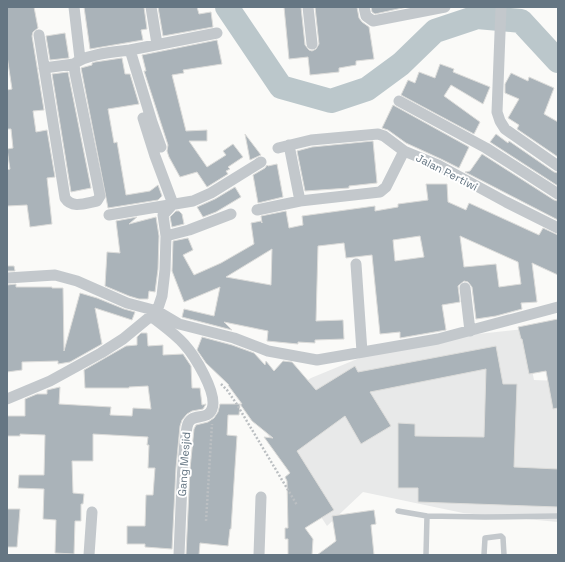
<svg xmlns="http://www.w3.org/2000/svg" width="565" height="562" font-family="'Space Grotesk',sans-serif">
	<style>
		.built { fill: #e8e9e9 }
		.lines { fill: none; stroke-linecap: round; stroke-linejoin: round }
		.river { stroke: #bbc7cb; stroke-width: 24 }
		.building { fill: #aab3b9; stroke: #dcdcda; fill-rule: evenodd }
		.path { stroke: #bbbfc2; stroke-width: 2.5; stroke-dasharray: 2 2; stroke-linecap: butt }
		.lane { stroke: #c3c8cc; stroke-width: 5.5 }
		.street { stroke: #c3c8cc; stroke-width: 11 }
		.labels { text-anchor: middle; stroke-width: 4; stroke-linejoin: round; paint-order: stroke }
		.street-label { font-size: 11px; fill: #657683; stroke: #fff }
	</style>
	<rect width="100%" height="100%" fill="#fafaf8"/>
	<!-- built -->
	<path class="built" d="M524 329 534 380 558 381V522L463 513 363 492 327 526 256 417 311 378 396 343Z"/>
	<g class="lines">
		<!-- river -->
		<path class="river" d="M227 7 281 87 331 101 367 89 401 64 435 31 477 17 521 21 558 61"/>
	</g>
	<!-- building -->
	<path class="building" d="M7 7H34L38 28 33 32 32 36 44 110 33 111 36 132 47 130 55 177 47 178 52 224 30 227 27 205 7 206V170L10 169 7 149 13 148 11 129H7V90L12 89 7 56Z
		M84 7H144L147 29 141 30 143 40 90 49Z
		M158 7H197L199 14 211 12 213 27 163 36Z
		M284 7H301L305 45 309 50 312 51 316 49 319 44 315 7H357L359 18 362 22 369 27 374 59 356 61V65L339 68V72L310 75 308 57 289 59Z
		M371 7H407L375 14 372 12Z
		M65 33 69 58 50 60 46 36Z
		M217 40 222 64 183 70 184 73 172 75 186 131 207 130V141H189L207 167 226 155 223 151 233 144 243 157 228 167 230 169 226 171 228 174 207 187 197 172 180 177 169 157 167 151 168 145 144 71H146L142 55Z
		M122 58 125 74H130L139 104 108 109 114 143 117 142 126 195 150 191 158 185 162 196 158 200 108 208 81 68 92 65V63L95 62Z
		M440 64 454 69 453 72 490 87 483 104 451 85 444 96 480 122 474 134 401 95 408 80 415 83 419 72 435 78Z
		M68 72 91 188 71 192 52 74Z
		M511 73 528 81 529 77 554 88 544 114 558 122V157L517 129 519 125 508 118 519 99 505 93V84Z
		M393 105 469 147 459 168 441 159 406 143 388 130 382 128Z
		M245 134 261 155 250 160Z
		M496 134 508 143 509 141 554 172 558 173V186L490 142Z
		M373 141 377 183 349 186V188L305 191 297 151 312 147Z
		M482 154 554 200 558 201V220L465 172 470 171Z
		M277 164 283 197 258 203 253 175 265 168 267 165 268 166Z
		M426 184H447L448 202 466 210 469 203 539 235 543 228 558 235V275L532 263 537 302 521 303 522 309 496 316 476 319 472 287 468 282 464 281 458 286 460 302 442 305 446 330 400 338V332L380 334 372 255 346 258 344 243 318 246 316 321 343 320 344 339 315 340V343L298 342V344L267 341 268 331 224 322 232 330 182 317 184 309 214 316 220 287 184 302 172 271 173 241 188 238 193 250 183 255 194 275 221 263 254 244 251 223 261 221 262 223 261 216 286 211 289 228 303 225 302 216 375 206V211L398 207V204L428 200ZM420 236 424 257 395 261 393 240ZM460 236 518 262 521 284 499 287 496 264 464 267ZM272 249 271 285 226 277Z
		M235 187 241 197 216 212 203 217 197 207 215 199Z
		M176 211H179L182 214 184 224 172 227 170 217Z
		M137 217 129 224 156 217 159 236 158 269 155 292 149 291 148 299H139L129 296 105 286 107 252 120 253 116 221Z
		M7 266H14L15 271H7Z
		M16 284V287H52V288H63L64 351 80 293 97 298 124 309 135 312 132 320 95 308 102 344 70 362 58 364V361L22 362V370L7 372V285Z
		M558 319V408L553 409 546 371 529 374 522 339H521L518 327Z
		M141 333H147L148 346 163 345V355L183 354 191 366 192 388H200L202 405 206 404 203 409 192 411 187 414 182 420 180 426 176 468 172 549 145 547V544H127V526H145L146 495H153L155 468H148L149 445H147L148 437 93 434V461H72L73 493 84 494 83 504H81V521H75L74 554 55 553 56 520 43 519 44 489 18 488 19 475H44L45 435 20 434V436H7V416H25V399L37 394H47V390L60 387 59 404 111 407 110 415 132 416 133 408 151 409 148 386 129 387V388H85L84 370 126 346 137 345V337Z
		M202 337 232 345 254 353 265 365 266 361 274 371 283 361 292 362 316 390 355 366 358 372 496 346 503 384H517L514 467 558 469V507L418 502V488H398V423L415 424V436L484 437 486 369 370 392 391 426 361 444 345 416 297 451 334 510 305 528 313 539 312 555H288V539H285V528H288L287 481 285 477 290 473 264 437 273 438 252 421 240 404H242L228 385H229L206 363 197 350Z
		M220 404H240L239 415H228L227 435 237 436 231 529H230L228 546 200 543 199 555H186L190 469 194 429 196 425 208 422 214 418 218 412Z
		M7 509H20L17 547H7Z
		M374 510 376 524 371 525 374 555H317L336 541 332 516Z"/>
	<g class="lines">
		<!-- path -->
		<path class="path" d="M221 384 227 390 236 403 297 505
			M206 521 212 424"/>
		<!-- lane -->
		<path class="lane" d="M398 511 427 516 485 517 558 516
			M426 555 427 516
			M484 555 485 538 501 536 503 538 504 555"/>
		<!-- street -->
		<path class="street" d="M74 7 80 59
			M151 7 157 44
			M308 7 312 44
			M364 7 366 16 373 21 445 7
			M501 7 497 112 500 121 505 129 558 166
			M39 35 65 198C72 209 86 203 97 201L100 196 75 73 74 64C86 54 114 52 130 50L152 122 161 147
			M130 50 217 33
			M44 68 74 64
			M399 101 486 148 558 194
			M143 118 155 156 173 204
			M289 145 300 201
			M278 148 311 140 378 134 384 136 404 151
			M257 210 300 201 380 192 386 187 404 151 438 165 506 202 558 228
			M109 215 193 201 211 193 261 162
			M166 236 189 230 231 214
			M356 264 362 352
			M7 278 55 275 77 281 127 303 157 311 179 324 234 338 268 351 317 360 438 339 558 307
			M465 288 470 331
			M151 316C162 325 174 333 184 344 194 355 218 393 212 409 207 422 190 411 187 427 184 445 183 464 182 482 181 506 180 531 179 555
			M7 399 50 381 101 353 123 339 157 311 162 296 165 270 166 236 163 215 173 204
			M89 555 92 512
			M259 555 261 497"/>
	</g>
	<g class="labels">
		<!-- street labels -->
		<g class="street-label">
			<text transform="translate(447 172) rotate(27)" y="4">Jalan Pertiwi</text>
			<text transform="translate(184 464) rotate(-86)" y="4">Gang Mesjid</text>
		</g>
	</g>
	<!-- border -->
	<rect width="565" height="562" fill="none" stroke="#657683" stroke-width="16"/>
</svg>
